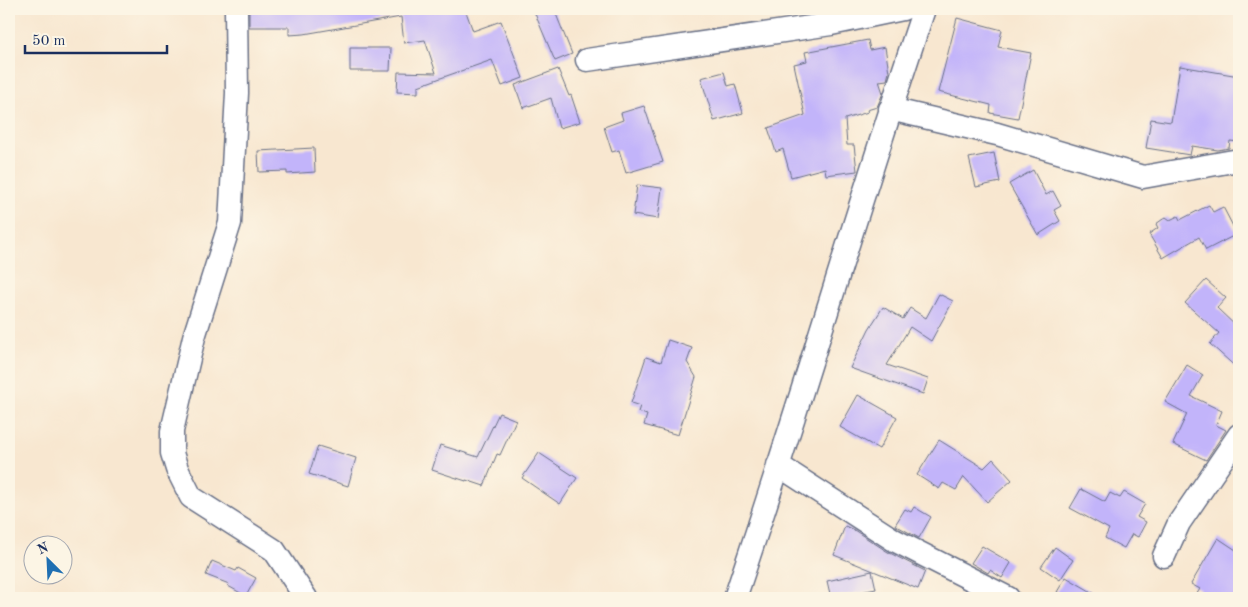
<svg xmlns="http://www.w3.org/2000/svg" width="1248" height="607" font-family="'Old Standard TT',serif">
	<style>
		.building { fill: #c2b4fa }
		.lines { fill: none; stroke-linecap: round; stroke-linejoin: round }
		.minor-casing { stroke: #686f86; stroke-width: 25 }
		.minor { stroke: #fff; stroke-width: 22 }
	</style>
	<rect width="100%" height="100%" fill="#fcf5e5"/>
	<filter id="ink" filterUnits="userSpaceOnUse"><feTurbulence type="fractalNoise" baseFrequency=".02" numOctaves="2"/><feDisplacementMap in="SourceGraphic" scale="10" xChannelSelector="R" yChannelSelector="G"/><feConvolveMatrix kernelMatrix="1 2 1 2 8 2 1 2 1" color-interpolation-filters="sRGB"/></filter>
	<filter id="wash" filterUnits="userSpaceOnUse"><feTurbulence type="fractalNoise" baseFrequency=".0096" numOctaves="4" result="noise"/><feDisplacementMap in="SourceGraphic" scale="20" xChannelSelector="R" yChannelSelector="G"/><feGaussianBlur stdDeviation="1.12" result="paint"/><feColorMatrix in="noise" values="0 0 0 0 0 0 0 0 0 0 0 0 0 0 0 0 0 1.4 0 .05"/><feComposite in="paint" operator="in"/></filter>
	<g filter="url(#wash)">
		<rect width="100%" height="100%" fill="#f8e7d0"/>
		<g id="blocks">
			<!-- building -->
			<path class="building" d="M249 9H401L402 13 430 9H465L473 31 501 21 523 78 502 86 492 60 418 86V93L397 92 398 72 436 73 425 40 404 43 401 17 304 34 289 35V27H249Z
				M533 9H554L572 54 555 61Z
				M957 18 1002 30 998 47 1031 53 1018 118 990 113 991 105 938 92Z
				M868 40 870 50 885 47 889 72 887 80 879 81 883 93 877 107 867 110 868 112 845 119 847 145H854L857 171 826 175 825 168 791 177 783 149 776 152 768 128 805 115 794 64 807 61 805 52Z
				M350 48H391L390 71H350Z
				M1180 66 1239 76V142L1230 141 1229 148 1218 150 1192 146 1190 155 1146 148 1151 119 1171 122Z
				M558 69 569 96 571 95 580 122 559 128 551 98 523 108 515 85Z
				M724 72 728 86 735 84 743 113 714 121 701 78Z
				M644 106 663 162 626 173 619 150 612 152 604 127 623 120 621 113Z
				M314 148 315 172 287 174V171L259 172 258 151Z
				M994 153 1000 182 976 187 969 158Z
				M1033 170 1046 195 1053 191 1061 206 1054 210 1060 221 1038 235 1009 184Z
				M637 185 662 188 658 219 633 215Z
				M1209 205 1213 212 1223 207 1237 234 1206 250 1199 237 1163 258 1149 234 1158 228 1156 224 1166 217 1170 220 1178 216 1180 220Z
				M1206 280 1226 298 1217 308 1239 329V370L1210 344 1219 333 1185 303Z
				M939 294 953 301 931 341 910 327 887 365 928 379 923 394 850 368 869 329 883 307 903 319 910 308 926 318Z
				M668 340 692 348 687 362 696 377 678 435 644 425 647 415 638 412 640 406 631 403 646 357 661 362Z
				M1187 365 1203 375 1191 396 1222 411 1216 425 1226 430 1206 460 1173 444 1187 414 1165 402Z
				M858 395 897 417 879 449 840 427Z
				M499 413 516 420 500 455 497 454 484 486 466 480V481L432 470 440 445 478 457Z
				M939 440 984 468 993 459 1012 480 987 502 964 477 956 490 943 483 939 489 917 475Z
				M318 446 356 458 348 486 309 474Z
				M539 453 577 478 560 504 522 478Z
				M1081 489 1105 502 1110 493 1120 498 1124 492 1145 504 1137 517 1146 522 1138 537 1132 534 1124 548 1105 538 1109 529 1070 508Z
				M914 507 931 517 919 538 895 525 905 509 911 512Z
				M845 526 854 530 888 552 925 571 918 589 834 555Z
				M1218 538 1239 552V598H1194L1200 589 1191 584Z
				M982 546 1011 563 1002 578 990 570 988 573 971 563Z
				M1055 547 1073 560 1060 580 1041 567Z
				M212 561 236 571 238 568 256 578 246 596 228 586 229 584 206 575Z
				M872 571 876 589 831 598 827 581Z
				M1066 577 1102 598H1067L1057 592Z"/>
		</g>
	</g>
	<g filter="url(#ink)">
		<use href="#blocks" fill-opacity="0" stroke="#686f86" stroke-width="1"/>
		<g class="lines">
			<!-- minor casing -->
			<g class="minor-casing">
				<path id="minor" d="M236 9 237 93 230 223 194 337 172 431V453L177 469 191 497 274 550 306 598
					M587 60 831 24 903 9
					M890 109 997 134 1143 177 1239 160
					M778 465 894 540 1008 598
					M1164 556 1179 523 1239 435
					M735 598C801 403 858 204 924 9"/>
			</g>
			<!-- minor -->
			<use href="#minor" class="minor"/>
		</g>
	</g>
	<!-- margin -->
	<rect width="1248" height="607" fill="none" stroke="#fcf5e5" stroke-width="30"/>
	<!-- north arrow -->
	<g transform="translate(48 560) rotate(336)"><circle r="24" fill="#fcf5e5" stroke="#a2a6af"/>
	<path d="M0-4L9 19L0 12L-9 19Z" fill="#1f6fb2"/>
	<text y="-8" font-size="14" font-weight="bold" text-anchor="middle" fill="#1b2f5e">N</text>
	</g>
	<!-- scale -->
	<path d="M25 45v8h142v-8" fill="none" stroke="#1b2f5e" stroke-width="2.5"/>
	<text x="32" y="45" font-size="15" fill="#1b2f5e" stroke="#fcf5e5" stroke-width="4" paint-order="stroke">50 m</text>
</svg>
